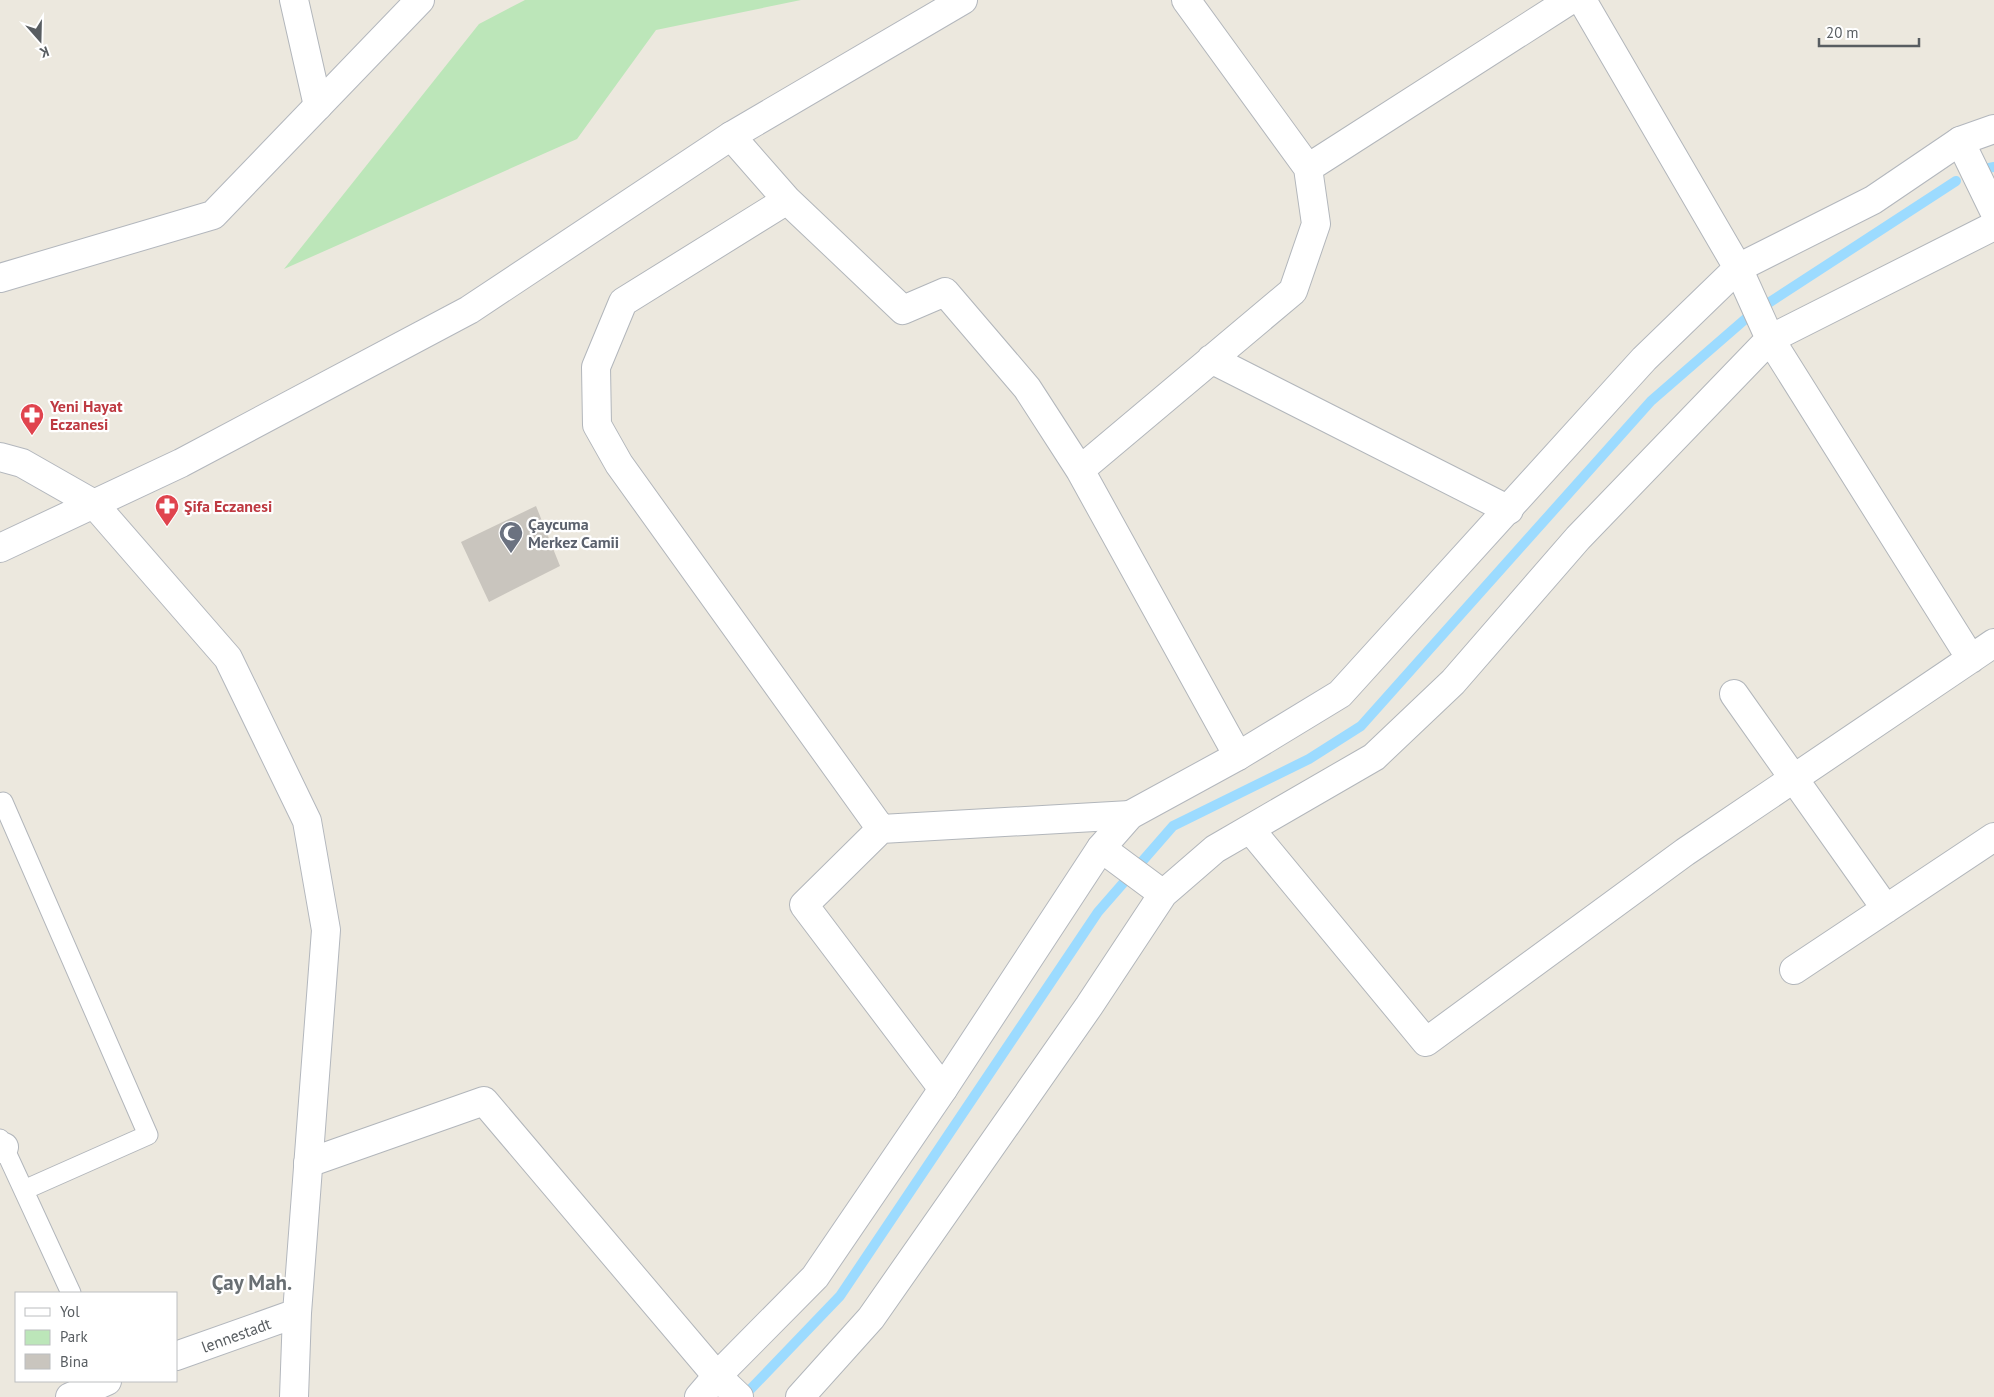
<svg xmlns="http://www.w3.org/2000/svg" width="1994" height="1397" font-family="'PT Sans',sans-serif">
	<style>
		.green { fill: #bce6b9 }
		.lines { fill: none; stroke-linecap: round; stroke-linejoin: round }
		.stream { stroke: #9cdbff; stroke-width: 10 }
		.building { fill: #c9c5be }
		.lane-casing { stroke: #b2b6bb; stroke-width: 21 }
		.street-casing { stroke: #b2b6bb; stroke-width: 30 }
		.secondary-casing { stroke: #b3b7bd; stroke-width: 30 }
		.lane { stroke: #fff; stroke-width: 19 }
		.street { stroke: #fff; stroke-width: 28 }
		.secondary { stroke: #fff; stroke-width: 28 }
		.labels { text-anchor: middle; stroke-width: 4.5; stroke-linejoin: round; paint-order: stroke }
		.health-label { font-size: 16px; font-weight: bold; fill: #be3a42; stroke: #fff; text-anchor: start }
		.worship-label { font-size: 16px; font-weight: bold; fill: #5b616d; stroke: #fff; text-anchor: start }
		.street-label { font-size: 16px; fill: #585d61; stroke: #fff }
		.district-label { font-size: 21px; font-weight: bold; fill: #696f73; stroke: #fff }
	</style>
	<rect width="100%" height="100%" fill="#ece8de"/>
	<!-- green -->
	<path class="green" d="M525 0H801L656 30 577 139 284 269 479 24Z"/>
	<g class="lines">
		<!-- stream -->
		<path class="stream" d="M1989 168 1994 167
			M743 1397 840 1296 1098 912 1173 826 1309 759 1361 726 1651 401 1750 315 1956 181"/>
	</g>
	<!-- building -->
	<path class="building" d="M536 506 560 566 489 602 461 542Z"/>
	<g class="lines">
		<!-- lane casing -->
		<g class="lane-casing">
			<path id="lane" d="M0 803 3 802 148 1135 24 1190
				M0 1139 71 1293"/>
		</g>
		<!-- street casing -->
		<g class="street-casing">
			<path id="street" d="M294 0 318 106
				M1582 0 1738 268 1770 339 1971 659
				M731 136 787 200 903 310 945 292 1027 388 1080 470 1238 756
				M1960 141 1994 211
				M1308 168 1570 0
				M787 200 623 302 596 367 597 425 619 464 881 829
				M1211 359 1509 510
				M1080 470 1293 291 1316 224 1308 168 1186 0
				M1734 694 1886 909
				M1250 829 1426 1042 1685 852 1994 643
				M1101 848 1163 894
				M1794 970 1994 837
				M943 1089 804 905 881 829 1130 815
				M0 1149 4 1147
				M308 1163 484 1101 717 1376 739 1397
				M800 1397 871 1318 1089 1006 1163 894 1215 849 1374 757 1453 682 1578 538 1770 339 1994 226"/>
		</g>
		<!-- secondary casing -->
		<g class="secondary-casing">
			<path id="secondary" d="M0 278 213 215 420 0
				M0 457 22 463 94 504 228 658 307 821 326 930 297 1313 294 1397
				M0 548 181 463 469 310 731 136 963 0
				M176 1356 297 1313
				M70 1397 107 1381
				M699 1397 717 1376 815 1277 943 1089 1101 848 1130 815 1238 756 1340 694 1644 359 1738 268 1873 200 1960 141 1994 129"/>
		</g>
		<!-- lane -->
		<use href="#lane" class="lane"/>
		<!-- street -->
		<use href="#street" class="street"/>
		<!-- secondary -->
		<use href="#secondary" class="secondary"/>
	</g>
	<!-- icons -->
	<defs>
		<g id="pharmacy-pin" transform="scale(1.25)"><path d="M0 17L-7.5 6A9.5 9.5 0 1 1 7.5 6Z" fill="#e0444e" stroke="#fff"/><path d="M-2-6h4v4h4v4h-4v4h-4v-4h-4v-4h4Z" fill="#fff"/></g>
		<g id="mosque-pin" transform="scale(1.25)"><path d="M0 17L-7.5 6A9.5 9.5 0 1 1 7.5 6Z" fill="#6b7280" stroke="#fff"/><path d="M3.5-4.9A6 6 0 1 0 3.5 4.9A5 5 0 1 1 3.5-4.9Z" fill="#fff"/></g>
	</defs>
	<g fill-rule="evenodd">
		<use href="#pharmacy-pin" x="32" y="415"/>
		<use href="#pharmacy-pin" x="167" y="506"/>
		<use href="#mosque-pin" x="511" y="533"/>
	</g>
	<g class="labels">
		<!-- health labels -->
		<g class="health-label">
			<text x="50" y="412">Yeni Hayat<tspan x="50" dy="18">Eczanesi</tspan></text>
			<text x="184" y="512">Şifa Eczanesi</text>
		</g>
		<!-- worship labels -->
		<g class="worship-label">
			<text x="528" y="530">Çaycuma<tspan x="528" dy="18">Merkez Camii</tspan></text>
		</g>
		<!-- street labels -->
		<g class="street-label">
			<text transform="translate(236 1335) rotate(-20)" y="6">lennestadt</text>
		</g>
		<!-- district labels -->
		<g class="district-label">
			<text x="252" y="1290">Çay Mah.</text>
		</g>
	</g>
	<!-- legend -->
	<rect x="15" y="1292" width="162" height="90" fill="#ffffff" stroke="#bcbec0"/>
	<rect x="25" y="1308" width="25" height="8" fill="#ffffff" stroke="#bcbec0"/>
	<text x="60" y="1317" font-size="15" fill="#585d61">Yol</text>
	<rect x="25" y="1330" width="25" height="15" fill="#bce6b9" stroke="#bcbec0"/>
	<text x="60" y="1342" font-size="15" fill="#585d61">Park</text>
	<rect x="25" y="1354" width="25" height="15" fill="#c9c5be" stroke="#bcbec0"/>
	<text x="60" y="1367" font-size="15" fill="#585d61">Bina</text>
	<!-- north arrow -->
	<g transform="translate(40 40) rotate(160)" stroke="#ffffff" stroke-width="4" paint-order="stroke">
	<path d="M0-4L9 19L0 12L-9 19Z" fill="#585d61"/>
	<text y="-8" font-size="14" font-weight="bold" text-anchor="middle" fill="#585d61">K</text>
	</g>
	<!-- scale -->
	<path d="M1819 38v8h100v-8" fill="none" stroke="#585d61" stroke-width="2.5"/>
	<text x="1826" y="38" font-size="15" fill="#585d61" stroke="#ffffff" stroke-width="4" paint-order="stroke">20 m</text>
</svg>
